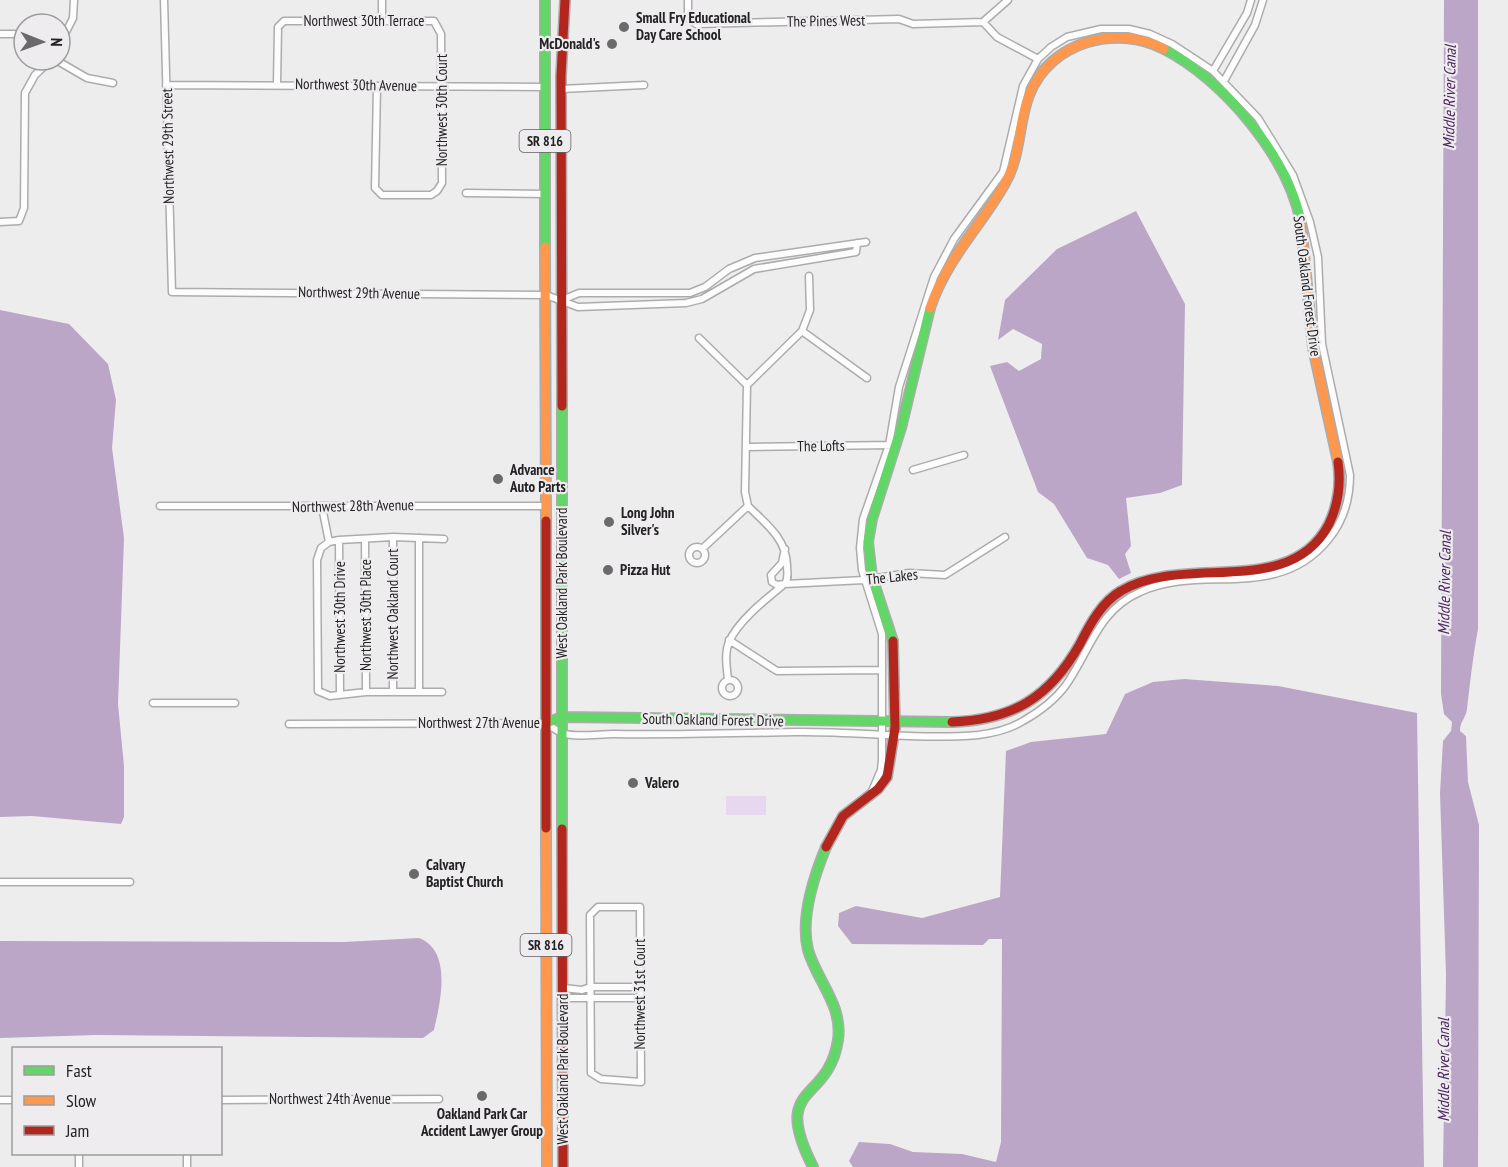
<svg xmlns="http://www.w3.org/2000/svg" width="1508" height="1167" font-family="'PT Sans Narrow',sans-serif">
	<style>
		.green { fill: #e7d7ef }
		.water { fill: #bca6c7 }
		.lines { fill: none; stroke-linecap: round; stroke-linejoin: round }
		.street-casing { stroke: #adacad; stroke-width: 9 }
		.fast-casing { stroke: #adacad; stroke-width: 12 }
		.slow-casing { stroke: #adacad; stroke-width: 12 }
		.jam-casing { stroke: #adacad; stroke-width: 12 }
		.street { stroke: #fcfcfc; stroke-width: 6 }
		.fast { stroke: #63d668; stroke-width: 9 }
		.slow { stroke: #ff974d; stroke-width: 9 }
		.jam { stroke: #b3261e; stroke-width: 9 }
		.poi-dot { fill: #6b6a6b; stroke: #eeecef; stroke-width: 2 }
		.labels { text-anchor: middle; stroke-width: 4.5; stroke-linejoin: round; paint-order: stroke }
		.shield { fill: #eeecef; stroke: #615f61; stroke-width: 1.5 }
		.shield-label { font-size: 14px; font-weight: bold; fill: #242324 }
		.poi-label { font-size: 15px; font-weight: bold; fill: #242324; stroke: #eeecef; text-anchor: start }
		.street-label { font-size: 15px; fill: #242324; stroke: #eeecef }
		.water-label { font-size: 16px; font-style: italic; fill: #4e265f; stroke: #eeecef }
	</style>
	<rect width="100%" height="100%" fill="#eeedee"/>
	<!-- green -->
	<path class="green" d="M726 796H766V815H726Z"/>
	<!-- water -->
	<path class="water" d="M1444 0H1478V629C1473 656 1470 682 1467 709 1466 718 1460 721 1460 731L1466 736 1468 782 1479 825 1478 1167H1443L1446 975 1440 793 1443 741 1451 731 1452 722 1444 714 1441 694Z
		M1136 211 1185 304 1182 485 1160 493 1126 498 1131 546 1125 554 1131 573 1119 579 1108 565 1087 558 1054 504 1038 492 990 366 1007 362 1019 371 1041 359 1042 344 1013 329 998 340 1005 300 1057 249Z
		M0 310 69 324 108 364 116 400 112 448 124 538 118 704 124 766V817L121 824 32 816 0 817Z
		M1184 679 1278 686 1417 713 1424 1167H853L849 1161 859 1142 890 1144 913 1152 962 1154 996 1162 1001 1142 1002 939H989L983 945 852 944 838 926 839 913 856 906 922 918 1000 897 1006 751 1031 742 1106 734 1125 694 1153 682Z
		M419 938C453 951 440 1003 434 1030L423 1038 96 1035 0 1038V941L344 942Z"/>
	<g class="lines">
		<!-- street casing -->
		<g class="street-casing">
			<path id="street" d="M164 0 172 292 546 295 578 307 686 303 702 299 754 269 856 252 857 243
				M688 0V18L696 24 899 19 913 24 983 22
				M1008 0 983 22 997 37 1038 59
				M382 21V0
				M0 34H15L24 40
				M60 44 73 18 74 0
				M56 60 87 78 113 83
				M1213 71 1247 13 1251 0
				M1224 81 1255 25 1263 0
				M277 84 278 27 284 21H434L441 34 442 183 437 191 431 195H382L375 188 377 86
				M166 85 545 87
				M561 89 644 85
				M466 193 545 194
				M0 222 19 221 24 208 25 93 35 75 51 60
				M562 300 579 293H690L705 287 729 269 755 258 866 242
				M802 331 867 378
				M699 338 747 385 745 492 748 506
				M747 385 802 331 810 310 809 276
				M746 447 892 445
				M913 470 964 455
				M160 506H546
				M748 506C766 524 786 538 787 565 787 573 789 578 785 584L777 585 772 582 771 575 782 563 785 549
				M322 507 329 542
				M365 539 366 692
				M339 540 340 695
				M689 555a8 8 0 1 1 16 0a8 8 0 1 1-16 0Z
				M702 549 748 506
				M785 584 864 580 909 573 945 575 1005 537
				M729 640 777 671 882 670
				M728 680C727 668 724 654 729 642 738 621 765 600 782 586
				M722 688a8 8 0 1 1 16 0a8 8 0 1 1-16 0Z
				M393 691V537
				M419 692V538
				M442 692H366L330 696 318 691 317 560 321 548 329 542 339 540 393 537 444 539
				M153 703H235
				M289 724 546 723C551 726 556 731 562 733 576 738 598 734 613 734 674 735 735 733 796 732 857 731 918 740 978 735 994 733 1010 729 1023 721 1039 712 1055 700 1066 685 1090 651 1098 610 1140 592 1202 563 1276 603 1328 540 1343 522 1350 499 1350 475L1322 344 1318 257 1310 222 1293 175 1258 118 1213 71 1172 44 1150 34 1129 29H1101L1067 37 1051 47 1038 59 1023 86 1003 172 954 239 934 277 899 387 889 445 863 519 860 548 862 570 882 634V760L881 770 872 791
				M0 882H130
				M598 907H640L641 1082 601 1079 591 1073 590 915Z
				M563 988 582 990 590 987H641
				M562 998H641
				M0 1100H14
				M220 1100 439 1099
				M79 1154V1167
				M187 1167V1154"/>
		</g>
		<!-- fast casing -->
		<g class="fast-casing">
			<path id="fast" d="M545 0V247
				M1164 49C1223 79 1289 157 1301 223
				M562 406V829
				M893 641 872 577 868 542 872 519 901 428 930 308
				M546 723 562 717 952 722
				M813 1167C770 1082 828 1105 838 1040 843 1005 817 981 808 950 800 918 814 876 826 847"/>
		</g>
		<!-- slow casing -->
		<g class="slow-casing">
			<path id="slow" d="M1301 223 1313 348 1338 462
				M545 247 546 521
				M930 308C946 259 981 226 1005 183 1021 155 1018 123 1029 95 1050 41 1117 24 1164 49
				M546 828 547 1167"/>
		</g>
		<!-- jam casing -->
		<g class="jam-casing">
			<path id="jam" d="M562 406 561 76 565 0
				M546 521V828
				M952 722C1013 720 1050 697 1080 644 1090 624 1102 602 1121 591 1183 553 1290 600 1329 524 1338 505 1341 483 1338 462
				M562 829 563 1167
				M826 847 843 816 878 789 887 777 895 728 893 641"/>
		</g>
		<!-- street -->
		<use href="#street" class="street"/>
		<!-- fast -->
		<use href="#fast" class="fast"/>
		<!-- slow -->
		<use href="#slow" class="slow"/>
		<!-- jam -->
		<use href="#jam" class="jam"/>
	</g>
	<!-- markers -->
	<g class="poi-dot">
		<circle cx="624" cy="27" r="6"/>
		<circle cx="612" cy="44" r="6"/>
		<circle cx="498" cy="479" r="6"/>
		<circle cx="609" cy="522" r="6"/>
		<circle cx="608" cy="570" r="6"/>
		<circle cx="633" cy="783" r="6"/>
		<circle cx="414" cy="874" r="6"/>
		<circle cx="482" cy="1096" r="6"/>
	</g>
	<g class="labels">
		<!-- shield labels -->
		<g class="shield">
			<rect x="519.5" y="130" width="51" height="22" rx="4.5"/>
			<rect x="520.5" y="934" width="51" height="22" rx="4.5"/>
		</g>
		<g class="shield-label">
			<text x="545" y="146">SR 816</text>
			<text x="546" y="950">SR 816</text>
		</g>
		<!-- poi labels -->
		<g class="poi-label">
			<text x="636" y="23">Small Fry Educational<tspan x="636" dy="17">Day Care School</tspan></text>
			<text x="600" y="49" text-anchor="end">McDonald's</text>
			<text x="510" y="475">Advance<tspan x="510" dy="17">Auto Parts</tspan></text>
			<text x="621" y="518">Long John<tspan x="621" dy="17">Silver's</tspan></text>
			<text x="620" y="575">Pizza Hut</text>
			<text x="645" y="788">Valero</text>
			<text x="426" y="870">Calvary<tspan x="426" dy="17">Baptist Church</tspan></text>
			<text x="482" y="1119" text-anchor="middle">Oakland Park Car<tspan x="482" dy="17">Accident Lawyer Group</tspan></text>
		</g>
		<!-- street labels -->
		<g class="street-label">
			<text x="364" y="26">Northwest 30th Terrace</text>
			<text transform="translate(826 21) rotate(-1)" y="5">The Pines West</text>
			<text transform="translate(356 85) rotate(1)" y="5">Northwest 30th Avenue</text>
			<text transform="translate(442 110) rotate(-90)" y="5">Northwest 30th Court</text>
			<text transform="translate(168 146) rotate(-91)" y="5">Northwest 29th Street</text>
			<text transform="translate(1307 286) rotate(83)" y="5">South Oakland Forest Drive</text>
			<text transform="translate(359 293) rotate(1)" y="5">Northwest 29th Avenue</text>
			<text transform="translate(821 446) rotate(-1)" y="5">The Lofts</text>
			<text transform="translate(353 506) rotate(-1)" y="5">Northwest 28th Avenue</text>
			<text transform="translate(892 577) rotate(-6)" y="5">The Lakes</text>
			<text transform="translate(562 583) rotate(-90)" y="5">West Oakland Park Boulevard</text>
			<text transform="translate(393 614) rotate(-90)" y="5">Northwest Oakland Court</text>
			<text transform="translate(366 615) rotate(-90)" y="5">Northwest 30th Place</text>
			<text transform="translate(340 617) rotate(-90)" y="5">Northwest 30th Drive</text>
			<text transform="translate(713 720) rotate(1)" y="5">South Oakland Forest Drive</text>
			<text x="479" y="728">Northwest 27th Avenue</text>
			<text transform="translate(640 994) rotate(-90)" y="5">Northwest 31st Court</text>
			<text transform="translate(563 1069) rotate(-90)" y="5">West Oakland Park Boulevard</text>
			<text x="330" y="1104">Northwest 24th Avenue</text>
		</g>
		<!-- water labels -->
		<g class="water-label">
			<text transform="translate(1449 97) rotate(-89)" y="6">Middle River Canal</text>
			<text transform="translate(1444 583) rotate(-89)" y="6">Middle River Canal</text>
			<text transform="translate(1443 1070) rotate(-90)" y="6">Middle River Canal</text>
		</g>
	</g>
	<!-- legend -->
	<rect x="12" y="1047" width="210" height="108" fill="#eeecef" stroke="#9d9c9e" stroke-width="1.5"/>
	<rect x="24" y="1066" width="30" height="9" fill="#63d668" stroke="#9d9c9e" stroke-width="1.5"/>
	<text x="66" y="1077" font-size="18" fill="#242324">Fast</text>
	<rect x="24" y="1096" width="30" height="9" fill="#ff974d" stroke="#9d9c9e" stroke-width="1.5"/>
	<text x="66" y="1107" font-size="18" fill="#242324">Slow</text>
	<rect x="24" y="1126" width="30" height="9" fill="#b3261e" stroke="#9d9c9e" stroke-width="1.5"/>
	<text x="66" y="1137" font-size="18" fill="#242324">Jam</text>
	<!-- north arrow -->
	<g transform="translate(42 42) rotate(91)"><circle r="28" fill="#eeecef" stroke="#9d9c9e" stroke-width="1.5"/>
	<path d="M0-4.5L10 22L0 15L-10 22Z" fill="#6b6a6b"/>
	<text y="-9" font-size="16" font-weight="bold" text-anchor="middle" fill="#242324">N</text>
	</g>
</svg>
